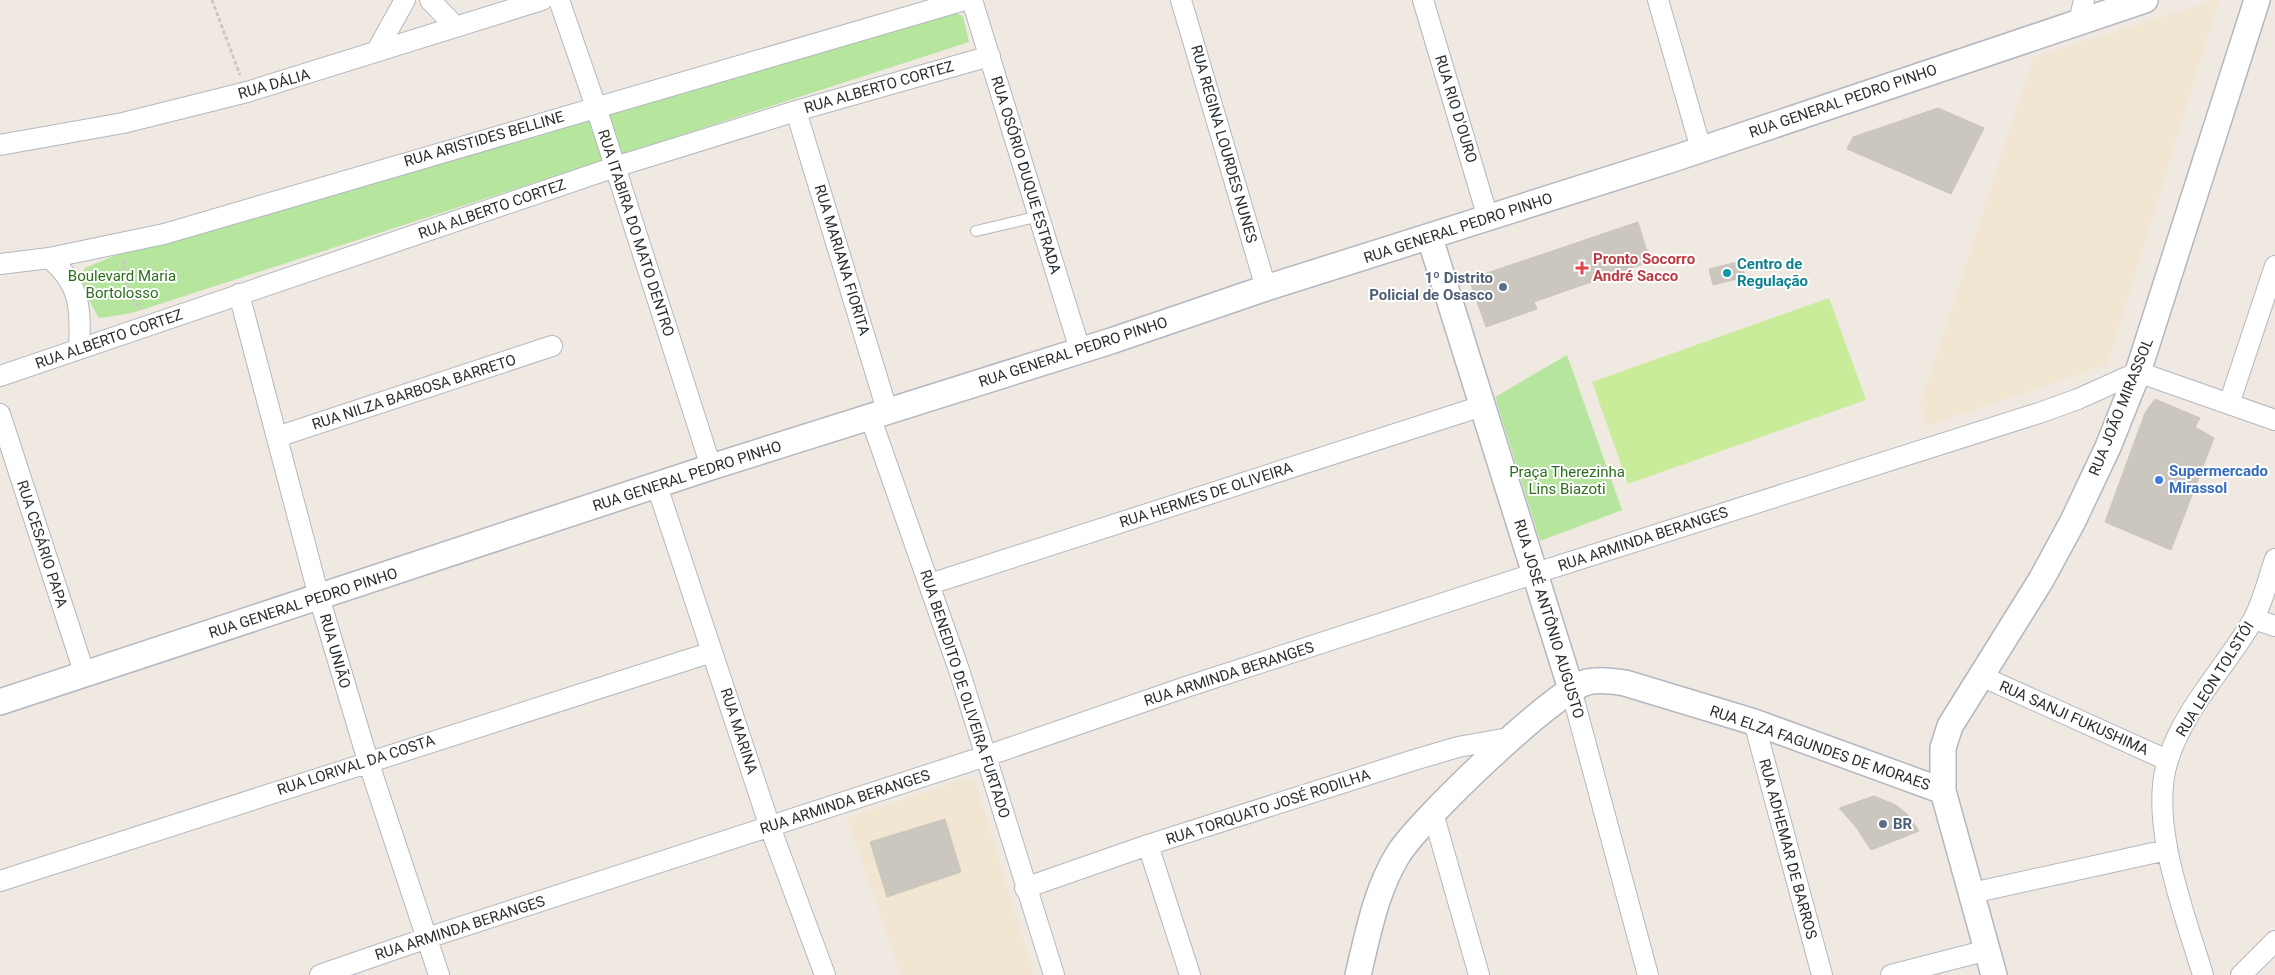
<svg xmlns="http://www.w3.org/2000/svg" width="2275" height="975" font-family="Roboto,sans-serif">
	<style>
		.education { fill: #f0e6d1 }
		.green { fill: #b6e59e }
		.pitch { fill: #c9ec9a }
		.building { fill: #cbc7bf; stroke: #cbc5ba }
		.lines { fill: none; stroke-linecap: round; stroke-linejoin: round }
		.service-casing { stroke: #b4b7c1; stroke-width: 12 }
		.minor-casing { stroke: #b4b7c1; stroke-width: 22 }
		.tertiary-casing { stroke: #b4b7c1; stroke-width: 28 }
		.path { stroke: #c9c9c9; stroke-width: 3; stroke-dasharray: 4 2.5; stroke-linecap: butt }
		.service { stroke: #fff; stroke-width: 10 }
		.minor { stroke: #fff; stroke-width: 20 }
		.tertiary { stroke: #fff; stroke-width: 25 }
		.health-dot { fill: #e0444e; stroke: #fff; stroke-width: 2 }
		.culture-dot { fill: #0f9aa8; stroke: #fff; stroke-width: 2 }
		.service-dot { fill: #5c6f8a; stroke: #fff; stroke-width: 2 }
		.shop-dot { fill: #3f7fe0; stroke: #fff; stroke-width: 2 }
		.labels { text-anchor: middle; stroke-width: 4; stroke-linejoin: round; paint-order: stroke }
		.street-label { font-size: 15px; fill: #2e2e2e; stroke: #fff }
		.health-label { font-size: 15px; font-weight: bold; fill: #be3a42; stroke: #fff; text-anchor: start }
		.culture-label { font-size: 15px; font-weight: bold; fill: #0d838f; stroke: #fff; text-anchor: start }
		.park-label { font-size: 15px; fill: #2c6e1b; stroke: #fff }
		.service-label { font-size: 15px; font-weight: bold; fill: #4e5e75; stroke: #fff; text-anchor: end }
		.shop-label { font-size: 15px; font-weight: bold; fill: #366cbe; stroke: #fff; text-anchor: start }
	</style>
	<rect width="100%" height="100%" fill="#efe9e1"/>
	<!-- education -->
	<path class="education" d="M2215 0H2219L2108 364 1925 427 1921 402 2033 58Z
		M966 778 976 784 1034 975H901L847 818Z"/>
	<!-- green -->
	<path class="green" d="M943 9 963 16 969 42 132 313 99 318C91 303 78 286 85 268L111 257Z
		M1567 355 1622 510 1540 541 1495 397Z"/>
	<!-- pitch -->
	<path class="pitch" d="M1829 298 1866 400 1628 484 1592 382Z"/>
	<!-- building -->
	<path class="building" d="M1938 108 1984 128 1951 194 1847 149 1853 137Z
		M1638 222 1646 248 1654 260 1534 302 1537 309 1486 327 1469 279Z
		M1741 261 1745 277 1713 285 1709 269Z
		M2155 399 2200 418 2195 427 2214 438 2171 550 2105 522 2145 413Z
		M1874 796 1896 805 1908 815 1919 831 1871 850 1856 827 1839 808Z
		M945 819 961 872 887 897 870 842Z"/>
	<g class="lines">
		<!-- service casing -->
		<g class="service-casing">
			<path id="service" d="M976 231 1040 216"/>
		</g>
		<!-- minor casing -->
		<g class="minor-casing">
			<path id="minor" d="M430 0 455 26
				M559 0 596 107 711 467
				M972 0 1080 350
				M1181 0 1266 288
				M1423 0 1488 218
				M1658 0 1701 149
				M2079 22 2084 0
				M376 52 405 0
				M796 111 887 410
				M0 145 123 123 247 92 542 0
				M49 258C81 284 81 310 79 349
				M0 264 49 258 164 234 965 0
				M239 294 319 597 368 761 439 975
				M0 376 615 167 796 111 990 56
				M2229 404 2275 266
				M0 414 85 675
				M870 416 959 670 1054 975
				M277 437 552 346
				M657 486 770 827 825 975
				M930 584 1482 406
				M2254 619 2275 626
				M1981 676 2167 760
				M1571 689 1648 975
				M1754 722 1822 975
				M1433 813 1479 975
				M1148 845 1190 975
				M0 881 712 652
				M1025 888 1148 845 1414 760 1458 747 1514 737
				M1972 893 2167 850
				M320 975 427 938 998 752 1186 687 1536 573 2039 413 2078 399 2138 372 2275 420
				M1891 975 1988 950
				M2203 975C2185 915 2148 821 2168 760 2184 708 2226 667 2253 620 2263 602 2268 579 2275 559
				M2241 975 2275 941"/>
		</g>
		<!-- tertiary casing -->
		<g class="tertiary-casing">
			<path id="tertiary" d="M1430 238 1571 689
				M0 702 711 467 1111 341 1266 288 1673 159 2145 0
				M1358 975C1368 934 1376 889 1399 853 1420 820 1553 692 1587 682 1599 679 1613 681 1625 683L1754 722 1943 791
				M1994 975 1943 791V748L1950 726 2041 580 2073 521 2108 447 2138 372 2257 0"/>
		</g>
		<!-- path -->
		<path class="path" d="M212 0 240 75
			M125 260C121 277 130 297 142 309"/>
		<!-- service -->
		<use href="#service" class="service"/>
		<!-- minor -->
		<use href="#minor" class="minor"/>
		<!-- tertiary -->
		<use href="#tertiary" class="tertiary"/>
	</g>
	<!-- markers -->
	<path class="health-dot" d="M1579.5 260.5h5v5h5v5h-5v5h-5v-5h-5v-5h5z"/>
	<circle class="culture-dot" cx="1727" cy="273" r="5"/>
	<g class="service-dot">
		<circle cx="1503" cy="287" r="5"/>
		<circle cx="1883" cy="824" r="5"/>
	</g>
	<circle class="shop-dot" cx="2159" cy="480" r="5"/>
	<g class="labels">
		<!-- street labels -->
		<g class="street-label">
			<text transform="translate(274 84) rotate(-16)" y="5">RUA DÁLIA</text>
			<text transform="translate(879 87) rotate(-16)" y="5">RUA ALBERTO CORTEZ</text>
			<text transform="translate(1843 101) rotate(-19)" y="5">RUA GENERAL PEDRO PINHO</text>
			<text transform="translate(1456 109) rotate(73)" y="5">RUA RIO D'OURO</text>
			<text transform="translate(484 139) rotate(-16)" y="5">RUA ARISTIDES BELLINE</text>
			<text transform="translate(1224 144) rotate(74)" y="5">RUA REGINA LOURDES NUNES</text>
			<text transform="translate(1026 175) rotate(73)" y="5">RUA OSÓRIO DUQUE ESTRADA</text>
			<text transform="translate(492 209) rotate(-19)" y="5">RUA ALBERTO CORTEZ</text>
			<text transform="translate(1458 228) rotate(-18)" y="5">RUA GENERAL PEDRO PINHO</text>
			<text transform="translate(636 233) rotate(72)" y="5">RUA ITABIRA DO MATO DENTRO</text>
			<text transform="translate(842 260) rotate(73)" y="5">RUA MARIANA FIORITA</text>
			<text transform="translate(109 339) rotate(-19)" y="5">RUA ALBERTO CORTEZ</text>
			<text transform="translate(1073 352) rotate(-18)" y="5">RUA GENERAL PEDRO PINHO</text>
			<text transform="translate(414 392) rotate(-18)" y="5">RUA NILZA BARBOSA BARRETO</text>
			<text transform="translate(2121 407) rotate(-68)" y="5">RUA JOÃO MIRASSOL</text>
			<text transform="translate(687 476) rotate(-18)" y="5">RUA GENERAL PEDRO PINHO</text>
			<text transform="translate(1206 495) rotate(-18)" y="5">RUA HERMES DE OLIVEIRA</text>
			<text transform="translate(1643 539) rotate(-18)" y="5">RUA ARMINDA BERANGES</text>
			<text transform="translate(42 544) rotate(72)" y="5">RUA CESÁRIO PAPA</text>
			<text transform="translate(303 603) rotate(-18)" y="5">RUA GENERAL PEDRO PINHO</text>
			<text transform="translate(1549 619) rotate(73)" y="5">RUA JOSÉ ANTÔNIO AUGUSTO</text>
			<text transform="translate(335 651) rotate(74)" y="5">RUA UNIÃO</text>
			<text transform="translate(1229 674) rotate(-18)" y="5">RUA ARMINDA BERANGES</text>
			<text transform="translate(2215 679) rotate(-58)" y="5">RUA LEON TOLSTÓI</text>
			<text transform="translate(965 694) rotate(72)" y="5">RUA BENEDITO DE OLIVEIRA FURTADO</text>
			<text transform="translate(2074 718) rotate(24)" y="5">RUA SANJI FUKUSHIMA</text>
			<text transform="translate(739 731) rotate(72)" y="5">RUA MARINA</text>
			<text transform="translate(1820 748) rotate(19)" y="5">RUA ELZA FAGUNDES DE MORAES</text>
			<text transform="translate(356 765) rotate(-18)" y="5">RUA LORIVAL DA COSTA</text>
			<text transform="translate(845 802) rotate(-18)" y="5">RUA ARMINDA BERANGES</text>
			<text transform="translate(1268 807) rotate(-18)" y="5">RUA TORQUATO JOSÉ RODILHA</text>
			<text transform="translate(1788 849) rotate(75)" y="5">RUA ADHEMAR DE BARROS</text>
			<text transform="translate(460 928) rotate(-18)" y="5">RUA ARMINDA BERANGES</text>
		</g>
		<!-- health labels -->
		<g class="health-label">
			<text x="1593" y="264">Pronto Socorro<tspan x="1593" dy="17">André Sacco</tspan></text>
		</g>
		<!-- culture labels -->
		<g class="culture-label">
			<text x="1737" y="269">Centro de<tspan x="1737" dy="17">Regulação</tspan></text>
		</g>
		<!-- park labels -->
		<g class="park-label">
			<text x="122" y="281">Boulevard Maria<tspan x="122" dy="17">Bortolosso</tspan></text>
			<text x="1567" y="477">Praça Therezinha<tspan x="1567" dy="17">Lins Biazoti</tspan></text>
		</g>
		<!-- service labels -->
		<g class="service-label">
			<text x="1493" y="283">1º Distrito<tspan x="1493" dy="17">Policial de Osasco</tspan></text>
			<text x="1893" y="829" text-anchor="start">BR</text>
		</g>
		<!-- shop labels -->
		<g class="shop-label">
			<text x="2169" y="476">Supermercado<tspan x="2169" dy="17">Mirassol</tspan></text>
		</g>
	</g>
</svg>
